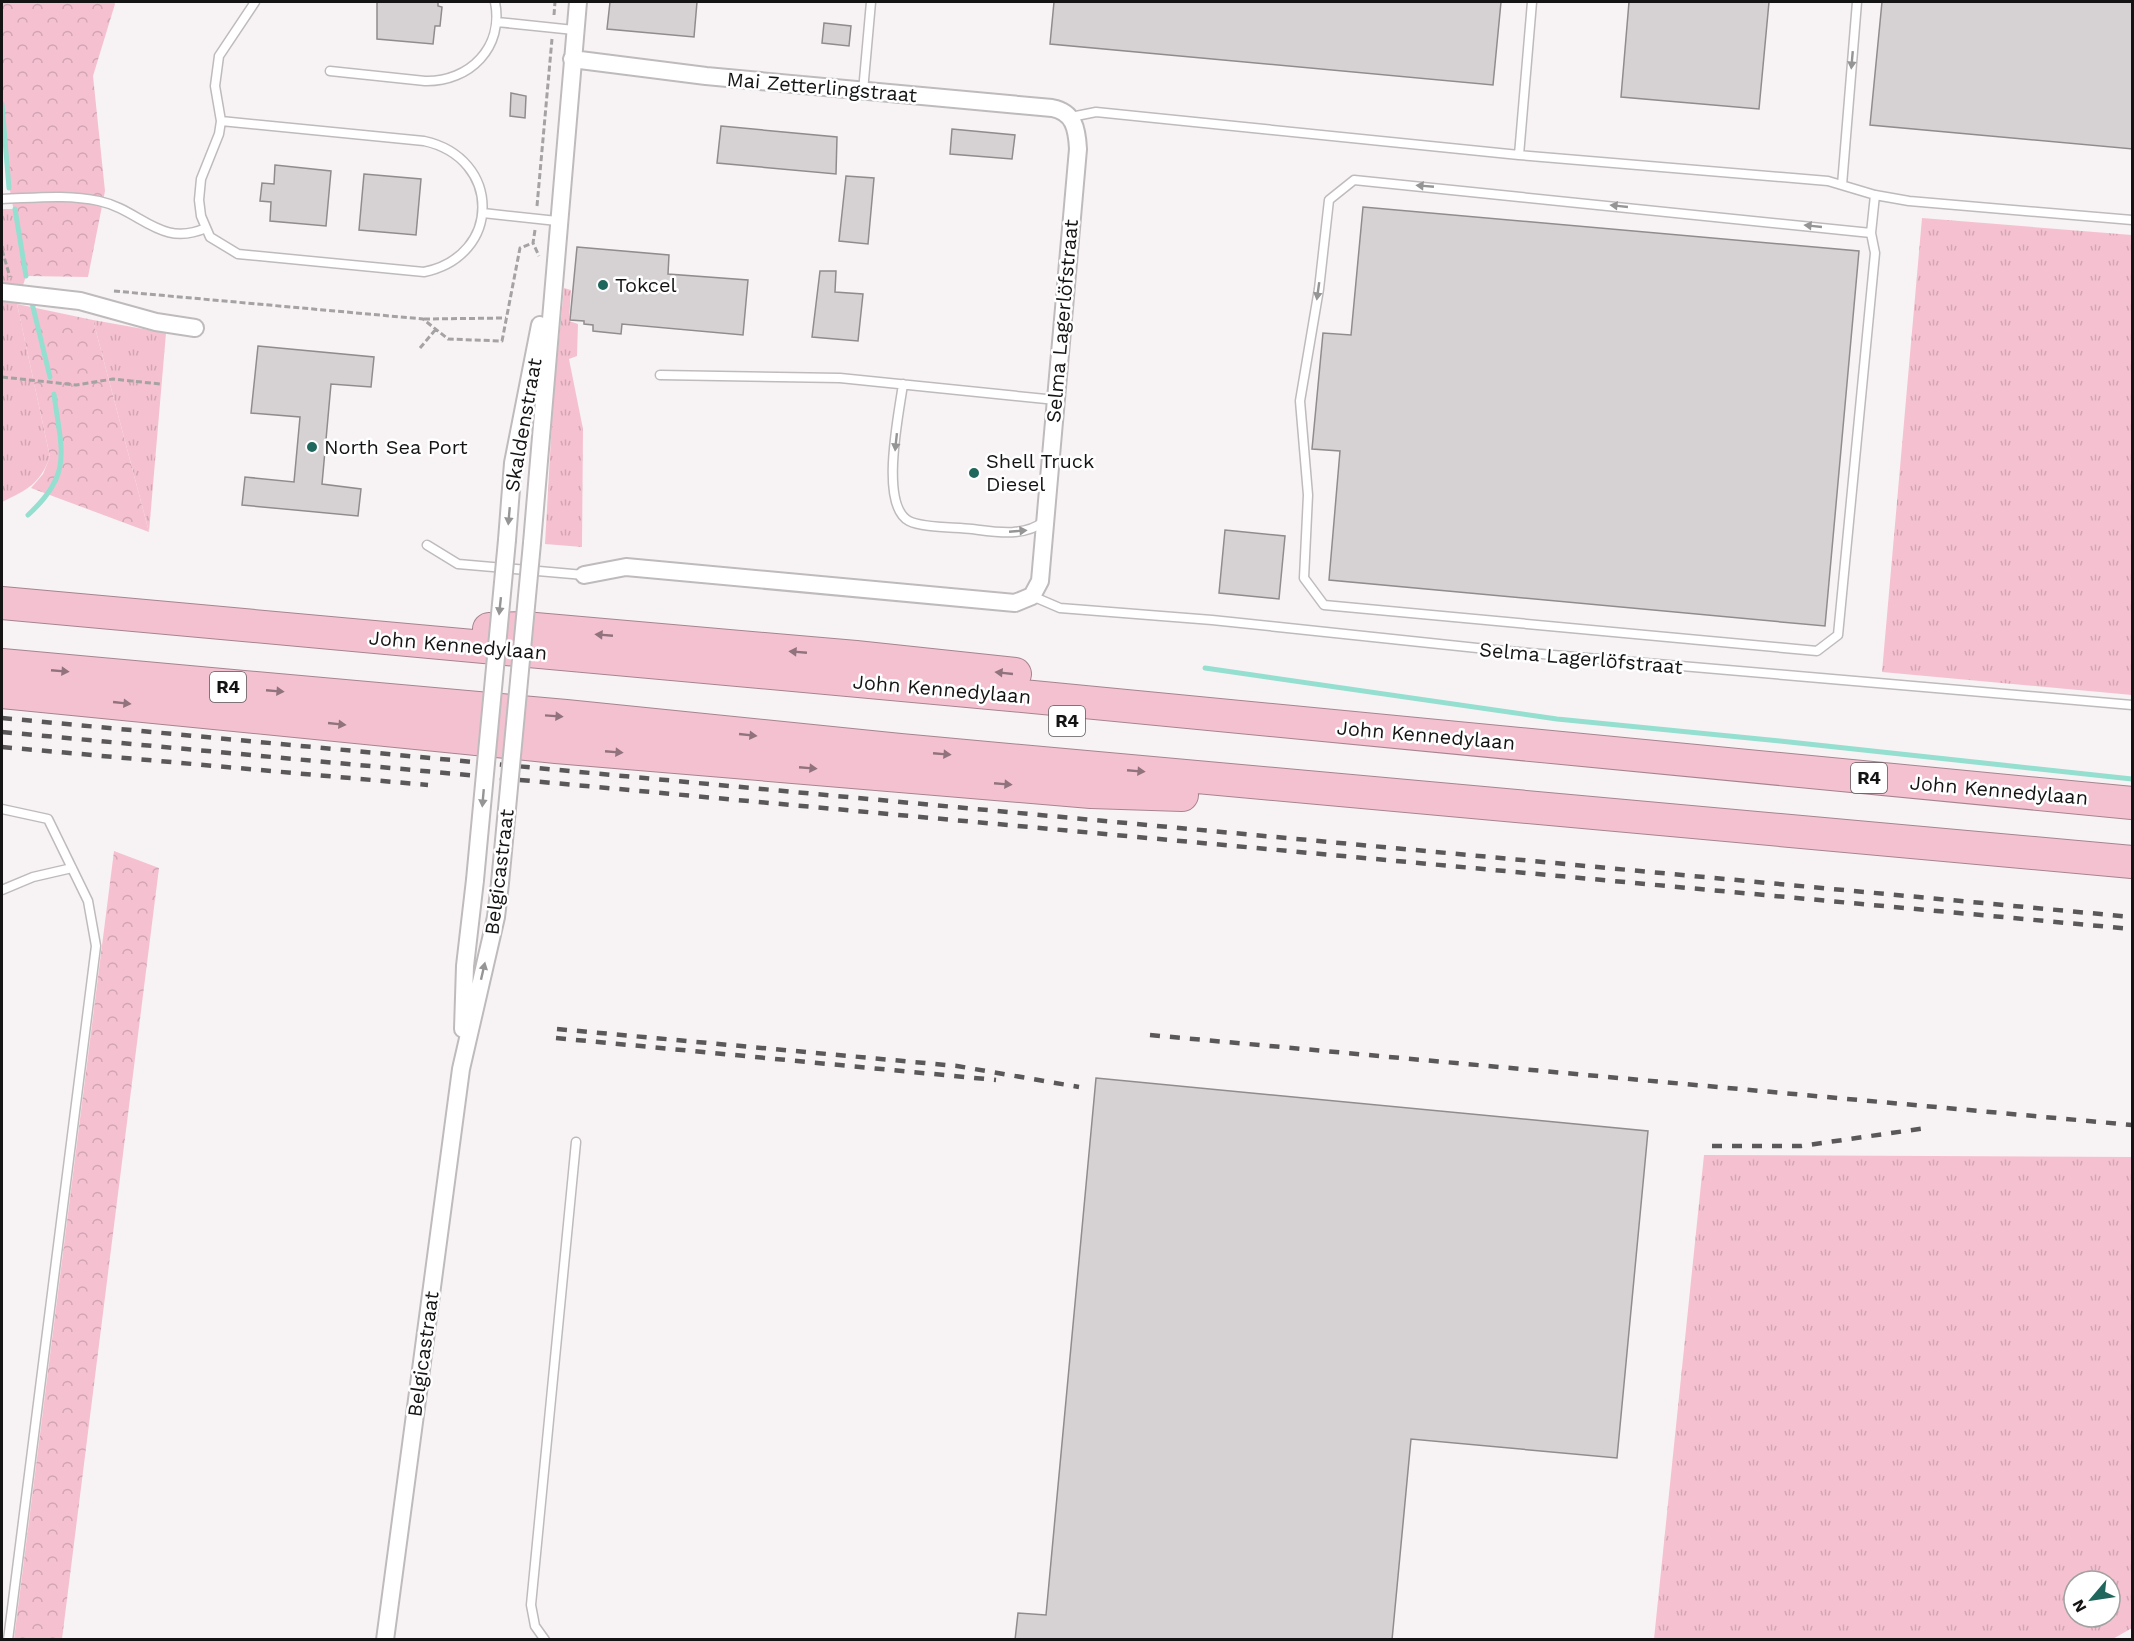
<svg xmlns="http://www.w3.org/2000/svg" width="2134" height="1641" font-family="'Work Sans',sans-serif">
	<style>
		.grass { fill: url(#grass-tufts); fill-rule: evenodd }
		.forest { fill: url(#forest-crowns) }
		.lines { fill: none; stroke-linecap: round; stroke-linejoin: round }
		.stream { stroke: #95dfd0; stroke-width: 5 }
		.building { fill: #d6d2d3; stroke: #908c8d; stroke-width: 1.5 }
		.lane-casing { stroke: #bfbbbd; stroke-width: 11 }
		.street-casing { stroke: #bfbbbd; stroke-width: 20 }
		.highway-casing { stroke: #a6848f; stroke-width: 34 }
		.path { stroke: #a5a2a3; stroke-width: 3; stroke-dasharray: 6 3; stroke-linecap: butt }
		.lane { stroke: #fff; stroke-width: 8 }
		.street { stroke: #fff; stroke-width: 16 }
		.highway { stroke: #f4c1d1; stroke-width: 32 }
		.rail { stroke: #5a5859; stroke-width: 4.5; stroke-dasharray: 10 10; stroke-linecap: butt }
		.street-bridge-casing { stroke: #bfbbbd; stroke-width: 20; stroke-linecap: butt }
		.street-bridge { stroke: #fff; stroke-width: 16 }
		.oneway { fill: #969595 }
		.oneway2 { fill: #90737c }
		.poi-dot { fill: #1f675c; stroke: #fff; stroke-width: 2 }
		.labels { text-anchor: middle; stroke-width: 5; stroke-linejoin: round; paint-order: stroke }
		.shield { fill: #fff; stroke: #5b5a5a; stroke-width: 1.5 }
		.shield-label { font-size: 18px; font-weight: bold; fill: #151414 }
		.street-label { font-size: 20px; fill: #151414; stroke: #fff }
		.poi-label { font-size: 20px; fill: #151414; stroke: #fff; text-anchor: start }
	</style>
	<defs>
		<pattern id="grass-tufts" width="24" height="20" patternUnits="userSpaceOnUse" patternTransform="scale(1.5)"><rect width="24" height="20" fill="#f5c1d1"/><path d="M3 7l-1-3M5 7V3M7 7l1-3M15 17l-1-3M17 17v-4M19 17l1-3" fill="none" stroke="#d1a5b3"/></pattern>
		<pattern id="forest-crowns" width="20" height="18" patternUnits="userSpaceOnUse" patternTransform="scale(1.5)"><rect width="20" height="18" fill="#f5c1d1"/><path d="M2 6a3 3 0 1 1 6 0M12 15a3 3 0 1 1 6 0" fill="none" stroke="#d1a5b3"/></pattern>
	</defs>
	<rect width="100%" height="100%" fill="#f7f3f4"/>
	<!-- grass -->
	<path class="grass" d="M2 209H15L26 276 17 304 50 457C39 485 28 489 2 502Z
		M1922 218 2132 235V695L1882 672Z
		M564 288 571 290 569 321 578 324 577 356 569 359 583 429 582 547 545 544 553 402Z
		M93 320 166 333 149 532Z
		M1704 1155 2132 1157V1628L2111 1640 1654 1639ZM2074 1581H2110V1617H2074Z"/>
	<!-- forest -->
	<path class="forest" d="M2 2H114L115 4 93 76 105 191 88 277 26 276 7 175 2 104Z
		M17 304 93 320 149 532 31 488 43 474 50 457Z
		M114 851 159 868 62 1639H14Z"/>
	<g class="lines">
		<!-- stream -->
		<path class="stream" d="M2 104 9 188
			M15 209 26 276
			M32 303 50 377
			M28 515C74 473 61 450 54 394
			M1205 668 1557 719 1780 741 2132 779"/>
	</g>
	<!-- building -->
	<path class="building" d="M377 2H438V6L442 7 440 26H435L433 44 377 39Z
		M610 2H697L694 37 607 29Z
		M1054 2H1501L1493 85 1050 44Z
		M1629 2H1769L1759 109 1621 97Z
		M1882 2H2133V149L1870 125Z
		M824 23 851 26 849 46 822 43Z
		M511 93 526 96 525 118 510 116Z
		M721 126 837 137 836 174 717 163Z
		M952 129 1015 135 1012 159 950 154Z
		M275 165 331 171 326 226 270 221 271 202 260 201 262 183 274 184Z
		M364 174 421 179 416 235 359 230Z
		M846 176 874 178 868 244 839 241Z
		M1363 207 1859 251 1825 626 1329 580 1340 451 1312 449 1323 333 1351 335Z
		M577 247 669 255 668 274 748 280 743 335 622 324 621 334 593 331V325L584 324V321L570 320Z
		M820 271H836L835 292 863 294 858 341 812 337Z
		M258 346 374 357 371 387 331 384 322 484 361 489 358 516 242 505 245 477 294 482 300 417 251 413Z
		M1225 530 1285 536 1279 599 1219 593Z
		M1096 1078 1648 1131 1617 1458 1411 1439 1392 1640H1015L1018 1613 1046 1615Z"/>
	<g class="lines">
		<!-- lane casing -->
		<g class="lane-casing">
			<path id="lane" d="M497 22 574 30
				M330 71 425 81C470 82 504 47 495 2
				M863 91 871 2
				M1071 117 1096 112 1519 155 1828 181 1875 195 1909 201 2132 220
				M221 121 424 141C502 158 502 256 424 272L238 254 210 237 201 216 199 200 201 179 219 134 221 121 215 86 219 56 255 2
				M1519 155 1532 2
				M1842 185 1857 2
				M2 199C34 198 67 194 99 201 141 210 160 248 206 228
				M483 213 557 221
				M1871 233 1354 180 1329 200 1319 289 1300 401 1308 495 1304 578 1324 605 1817 651 1838 635 1875 253 1871 233 1875 195
				M660 375 840 378 1056 400
				M903 384C899 414 879 505 909 521 922 528 956 527 972 529 996 532 1024 537 1043 522
				M427 545 458 564 584 575
				M1032 596 1060 608 1212 620 1496 650 2132 705
				M2 809 48 819 88 901 96 946 8 1640
				M2 890 33 877 72 868
				M545 1640 535 1626 531 1605 576 1142"/>
		</g>
		<!-- street casing -->
		<g class="street-casing">
			<path id="street" d="M572 59 706 76 1052 108C1074 112 1077 129 1078 149L1040 581 1032 596 1015 603 626 567 584 575
				M2 292 80 301 156 322 195 328
				M507 540 513 463 540 325
				M532 543 578 2
				M463 1029 465 966 475 880
				M385 1640 461 1069 496 917 500 883"/>
		</g>
		<!-- highway casing -->
		<g class="highway-casing">
			<path id="highway" d="M2 603 1033 697 2132 803
				M489 629 524 628 856 657 1015 674
				M2 665 566 716 900 750 2132 862
				M2 692 556 747 1091 792 1182 795"/>
		</g>
		<!-- path -->
		<path class="path" d="M554 15 555 2
			M537 206 552 39
			M535 230 533 243 539 256
			M2 250 10 277
			M114 291 423 319 448 339 502 341 520 248 533 243
			M424 319 506 318
			M420 348 436 329
			M2 377 76 385 113 379 160 384"/>
		<!-- lane -->
		<use href="#lane" class="lane"/>
		<!-- street -->
		<use href="#street" class="street"/>
		<!-- highway -->
		<use href="#highway" class="highway"/>
		<!-- rail -->
		<path class="rail" d="M2 718 2132 917
			M2 732 2132 929
			M2 747 428 785
			M557 1029 957 1066 1079 1087
			M1150 1035 2132 1125
			M556 1038 996 1080
			M1712 1146H1801L1926 1128"/>
		<!-- street-bridge casing -->
		<g class="street-bridge-casing">
			<path id="street-bridge" d="M475 880 507 540
				M500 883 532 543"/>
		</g>
		<!-- street-bridge -->
		<use href="#street-bridge" class="street-bridge"/>
	</g>
	<!-- one-way arrows -->
	<defs><path id="oneway-solid" d="M-6-.8H1V-3.2L6.5 0L1 3.2V.8H-6Z" transform="scale(1.5)"/></defs>
	<g class="oneway">
		<use href="#oneway-solid" transform="translate(1852 60) rotate(95)"/>
		<use href="#oneway-solid" transform="translate(1425 186) rotate(-175)"/>
		<use href="#oneway-solid" transform="translate(1619 206) rotate(-174)"/>
		<use href="#oneway-solid" transform="translate(1813 226) rotate(-174)"/>
		<use href="#oneway-solid" transform="translate(1318 291) rotate(98)"/>
		<use href="#oneway-solid" transform="translate(896 442) rotate(96)"/>
		<use href="#oneway-solid" transform="translate(509 516) rotate(95)"/>
		<use href="#oneway-solid" transform="translate(1018 531) rotate(-5)"/>
		<use href="#oneway-solid" transform="translate(500 606) rotate(96)"/>
		<use href="#oneway-solid" transform="translate(483 798) rotate(95)"/>
		<use href="#oneway-solid" transform="translate(483 971) rotate(-77)"/>
	</g>
	<g class="oneway2">
		<use href="#oneway-solid" transform="translate(604 635) rotate(-175)"/>
		<use href="#oneway-solid" transform="translate(798 652) rotate(-175)"/>
		<use href="#oneway-solid" transform="translate(60 671) rotate(5)"/>
		<use href="#oneway-solid" transform="translate(1004 673) rotate(-174)"/>
		<use href="#oneway-solid" transform="translate(275 691) rotate(5)"/>
		<use href="#oneway-solid" transform="translate(122 703) rotate(6)"/>
		<use href="#oneway-solid" transform="translate(554 716) rotate(4)"/>
		<use href="#oneway-solid" transform="translate(337 724) rotate(6)"/>
		<use href="#oneway-solid" transform="translate(748 735) rotate(6)"/>
		<use href="#oneway-solid" transform="translate(614 752) rotate(5)"/>
		<use href="#oneway-solid" transform="translate(942 754) rotate(5)"/>
		<use href="#oneway-solid" transform="translate(808 768) rotate(5)"/>
		<use href="#oneway-solid" transform="translate(1136 771) rotate(5)"/>
		<use href="#oneway-solid" transform="translate(1003 784) rotate(5)"/>
	</g>
	<!-- markers -->
	<g class="poi-dot">
		<circle cx="603" cy="285" r="6"/>
		<circle cx="312" cy="447" r="6"/>
		<circle cx="974" cy="473" r="6"/>
	</g>
	<g class="labels">
		<!-- shield labels -->
		<g class="shield">
			<rect x="210" y="672" width="36" height="30" rx="4.5"/>
			<rect x="1049" y="706" width="36" height="30" rx="4.5"/>
			<rect x="1851" y="763" width="36" height="30" rx="4.5"/>
		</g>
		<g class="shield-label">
			<text x="228" y="693">R4</text>
			<text x="1067" y="727">R4</text>
			<text x="1869" y="784">R4</text>
		</g>
		<!-- street labels -->
		<g class="street-label">
			<text transform="translate(822 87) rotate(5)" y="7">Mai Zetterlingstraat</text>
			<text transform="translate(1062 321) rotate(-85)" y="7">Selma Lagerlöfstraat</text>
			<text transform="translate(523 425) rotate(-80)" y="7">Skaldenstraat</text>
			<text transform="translate(458 645) rotate(5)" y="7">John Kennedylaan</text>
			<text transform="translate(1581 658) rotate(5)" y="7">Selma Lagerlöfstraat</text>
			<text transform="translate(942 689) rotate(5)" y="7">John Kennedylaan</text>
			<text transform="translate(1426 735) rotate(5)" y="7">John Kennedylaan</text>
			<text transform="translate(1999 790) rotate(5)" y="7">John Kennedylaan</text>
			<text transform="translate(499 872) rotate(-83)" y="7">Belgicastraat</text>
			<text transform="translate(423 1354) rotate(-82)" y="7">Belgicastraat</text>
		</g>
		<!-- poi labels -->
		<g class="poi-label">
			<text x="615" y="292">Tokcel</text>
			<text x="324" y="454">North Sea Port</text>
			<text x="986" y="468">Shell Truck<tspan x="986" dy="23">Diesel</tspan></text>
		</g>
	</g>
	<!-- border -->
	<rect width="2134" height="1641" fill="none" stroke="#151414" stroke-width="6"/>
	<!-- north arrow -->
	<g transform="translate(2092 1599) rotate(241)"><circle r="28" fill="#ffffff" stroke="#a1a1a1" stroke-width="1.5"/>
	<path d="M0-4.5L10 22L0 15L-10 22Z" fill="#1f675c"/>
	<text y="-9" font-size="16" font-weight="bold" text-anchor="middle" fill="#151414">N</text>
	</g>
</svg>
